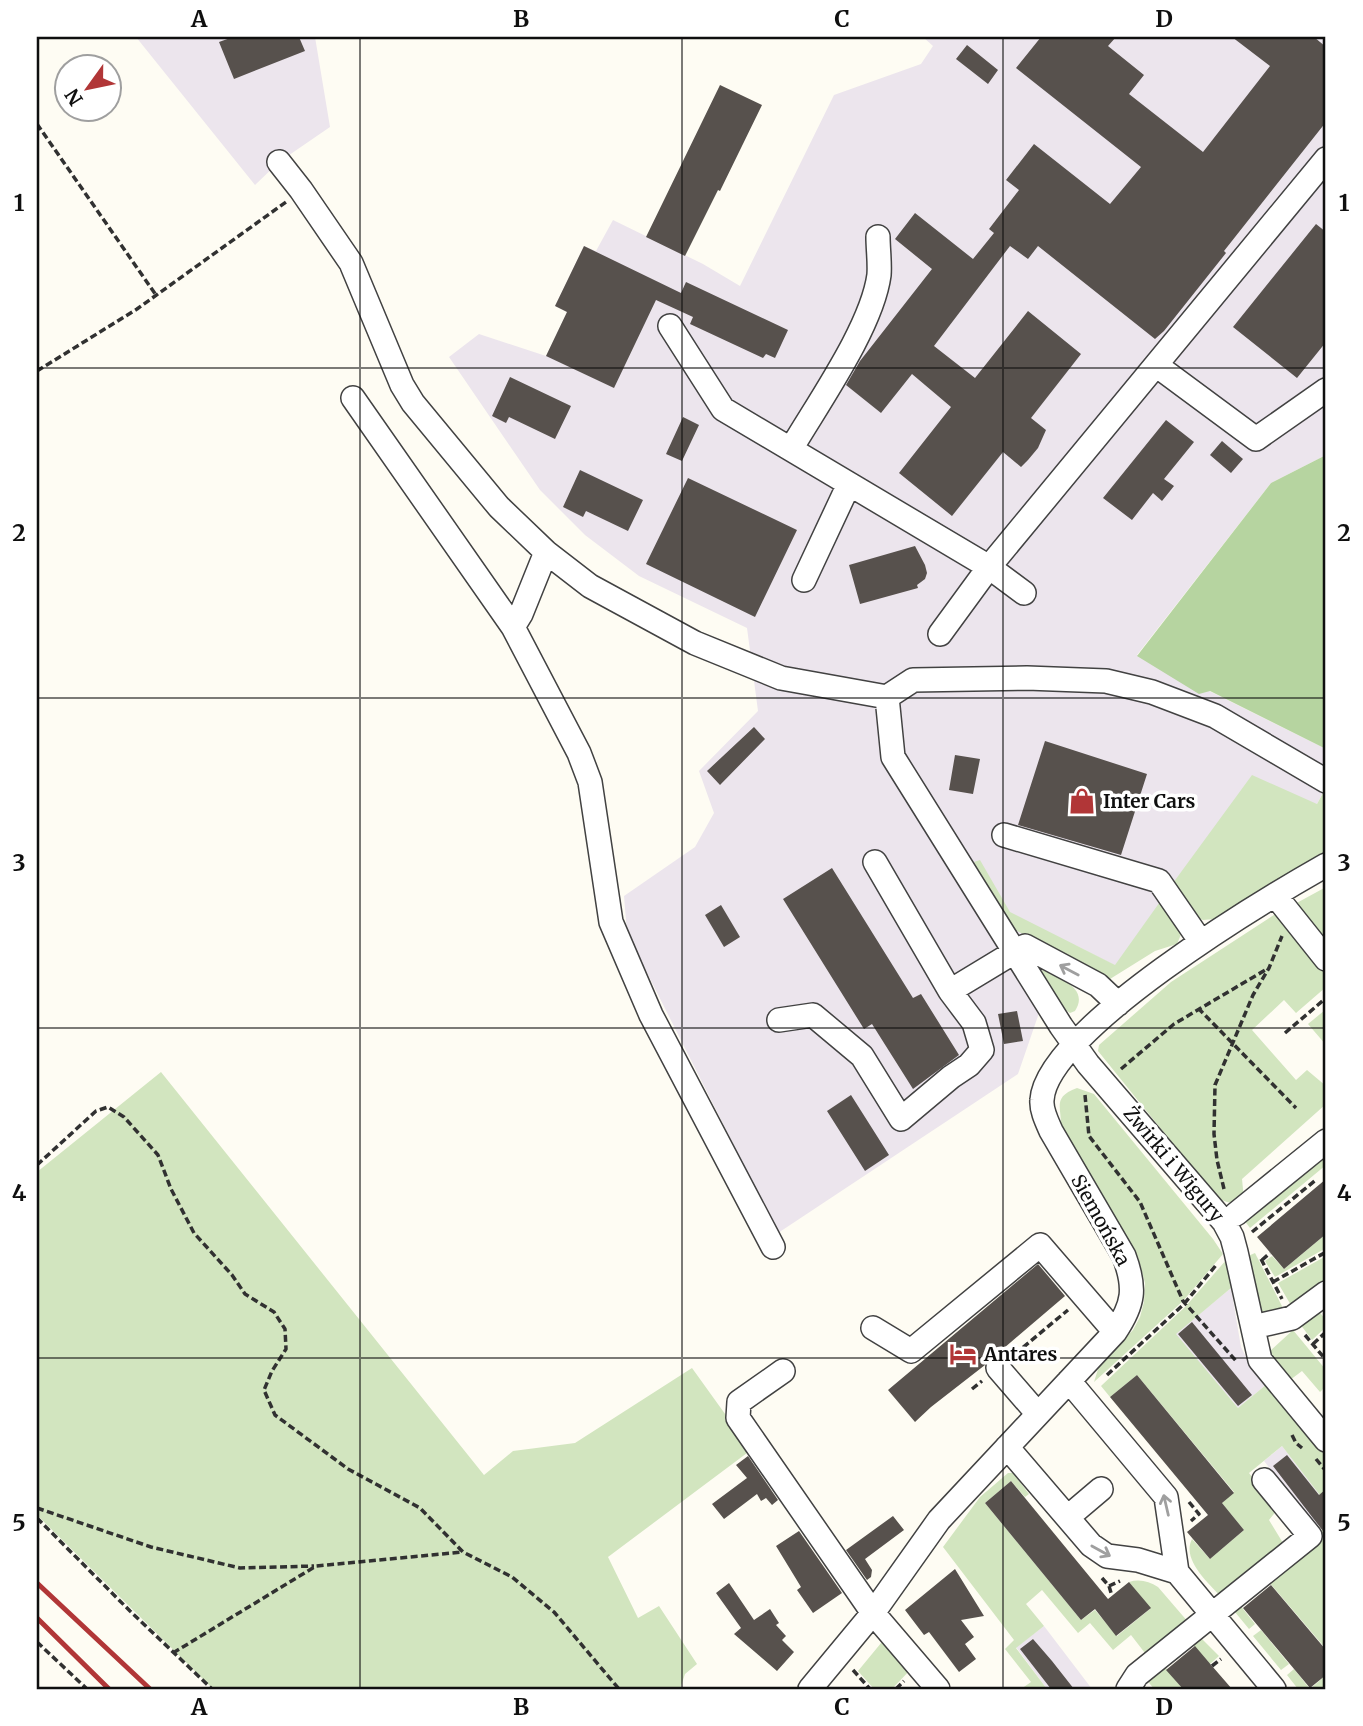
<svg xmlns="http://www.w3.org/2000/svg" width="1363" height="1726" font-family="Merriweather,serif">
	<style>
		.industrial { fill: #ece5ed }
		.green { fill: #d2e5bf }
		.forest { fill: #b6d4a0 }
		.building { fill: #57514d }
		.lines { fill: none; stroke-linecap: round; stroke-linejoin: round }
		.minor-casing { stroke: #424242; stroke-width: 26 }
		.path { stroke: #313131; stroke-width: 3.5; stroke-dasharray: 7 3.5; stroke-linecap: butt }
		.minor { stroke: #fff; stroke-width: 23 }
		.rail { stroke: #b13637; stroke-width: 5 }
		.oneway { stroke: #9f9f9f }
		.grid { fill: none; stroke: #0f0f0f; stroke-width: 2; stroke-opacity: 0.55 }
		.labels { text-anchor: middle; stroke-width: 7; stroke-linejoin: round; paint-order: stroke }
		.poi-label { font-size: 19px; font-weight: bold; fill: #0f0f0f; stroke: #fff; text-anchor: start }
		.street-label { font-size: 19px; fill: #0f0f0f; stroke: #fff }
		.neatline { fill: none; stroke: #0f0f0f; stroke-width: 2.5 }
		.grid-label { font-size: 23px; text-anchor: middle; font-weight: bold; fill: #0f0f0f }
	</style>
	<rect width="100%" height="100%" fill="#fefcf3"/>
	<!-- industrial -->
	<path class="industrial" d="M136 37H315L330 127 279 162 255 185Z
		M923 37H1326V455L1271 483 1137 655 1326 749V787L1317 804 1240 793 1116 966 1075 945 1039 1013 1018 1074 778 1233 627 933 624 896 695 847 714 813 699 771 758 711 747 628 639 576 585 535 540 490 449 357 479 334 546 356 567 312 555 306 584 246 596 251 613 220 703 264 740 286 834 95 921 64 933 46Z
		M1231 1288 1241 1347 1247 1359 1267 1384 1238 1408 1175 1334Z
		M1282 1446 1326 1503V1518L1316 1526 1264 1461Z
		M1044 1626 1092 1689H1047L1016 1647Z"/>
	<!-- green -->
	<path class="green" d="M1252 775 1317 804 1323 793 1326 795V854L1215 919 1203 920 1198 918 1173 883Z
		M980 860 1010 912 1115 965 1162 899 1182 932 1177 944 1155 951 1110 979 1105 977 1011 928 974 862Z
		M1326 887V945L1293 905Z
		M1277 913 1326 973V987L1296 1013 1284 1000 1252 1030 1296 1080 1307 1070 1326 1086V1104L1242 1179 1244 1199C1232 1205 1227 1203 1216 1197L1098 1051 1099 1045 1171 982Z
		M1042 970C1058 977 1090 988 1075 1011L1070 1013 1061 1007 1040 973Z
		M1325 1010 1326 1012V1045L1308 1024Z
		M161 1072 484 1475 513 1451 575 1443 692 1368 751 1450 608 1557 638 1618 659 1606 697 1664 685 1674 680 1689H213L37 1515V1172Z
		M1077 1088 1094 1094 1213 1239 1223 1254 1183 1301 1094 1382 1099 1366 1133 1330 1140 1317 1144 1302 1145 1283 1138 1257 1061 1125C1061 1106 1053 1097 1077 1088Z
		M1322 1155 1326 1156V1165L1250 1228 1244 1220Z
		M1326 1234V1248L1275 1277 1265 1261 1272 1256 1284 1269Z
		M1255 1253 1287 1316 1259 1319 1248 1256Z
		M1326 1256V1286L1292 1307 1278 1283Z
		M1227 1259 1231 1288 1176 1334 1238 1408 1267 1384 1326 1457V1503L1282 1446 1249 1473 1277 1510 1269 1520 1283 1543 1275 1557 1223 1599C1210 1584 1181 1560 1192 1539L1210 1559 1244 1530 1222 1503 1234 1492 1137 1375 1110 1397 1101 1386 1186 1306Z
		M1317 1309 1326 1320V1327L1312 1340 1300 1324Z
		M1293 1330 1326 1370V1386L1320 1392 1302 1371 1290 1380 1271 1358 1270 1351Z
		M1008 1473H1013L1029 1494 1025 1497 1011 1481 985 1503 1081 1620 1095 1610 1117 1636 1150 1609 1129 1582C1139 1579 1149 1581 1158 1587L1189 1623 1148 1657 1131 1635 1113 1650 1090 1623 1078 1633 1042 1590 1026 1604 1044 1626 1016 1648 1047 1689H1021L1031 1682 1005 1649 1014 1640 943 1547 980 1497Z
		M1326 1527V1649L1268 1581 1240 1605 1255 1624 1249 1629 1230 1606Z
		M1261 1630 1289 1664 1281 1670 1253 1636Z
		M886 1637 912 1668 892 1689H874L858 1671Z
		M1201 1638 1219 1656 1210 1664 1193 1645 1166 1668 1183 1689H1154L1146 1679Z
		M1294 1669 1310 1689 1326 1675V1689H1298L1287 1675Z"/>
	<!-- forest -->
	<path class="forest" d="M1326 455V749L1210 691 1199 694 1137 656 1271 483Z"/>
	<!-- building -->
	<path class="building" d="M233 37H299L305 51 234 79 219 42Z
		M1041 37H1116L1108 46 1144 75 1129 94 1203 152 1270 66 1232 37H1314L1326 47V122L1224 251 1226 253 1164 331 1155 339 1038 246 1028 259 1010 246 934 346 975 378 1028 311 1081 354 1031 418 1046 430 1038 448 1028 460 1021 467 1003 452 952 516 899 473 951 407 912 374 881 413 846 385 860 361 932 269 895 239 915 213 973 259 994 233 989 229 1019 190 1006 180 1034 144 1110 204 1141 167 1016 68Z
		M967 45 998 70 988 84 956 59Z
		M720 85 762 105 720 191 718 190 685 256 646 237Z
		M1316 224 1326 232V342L1297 378 1233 327Z
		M584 246 681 293 686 282 788 330 775 358 766 354 763 358 690 324 693 317 656 300 614 388 546 356 567 312 555 306Z
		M510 377 571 406 555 439 509 417 506 423 492 416Z
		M683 417 699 425 682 461 666 454Z
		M1166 420 1194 442 1164 479 1174 486 1162 501 1153 493 1132 520 1103 498Z
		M1222 441 1243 459 1231 473 1210 455Z
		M580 470 643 500 628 531 586 511 583 517 563 507Z
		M688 478 797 530 755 617 646 564Z
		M915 546 925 565 927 573 925 579 917 585 918 588 860 604 849 565Z
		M754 727 765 739 720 785 707 771Z
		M1045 741 1147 774 1121 855 1018 825Z
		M955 755 980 759 973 794 949 790Z
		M832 868 913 998 921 994 959 1055 913 1089 872 1024 864 1029 783 899Z
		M721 905 740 937 724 947 705 915Z
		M1017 1011 1023 1041 1004 1044 998 1014Z
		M851 1095 889 1155 865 1171 827 1111Z
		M1326 1179V1234L1284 1269 1257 1237Z
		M1038 1264 1065 1296 997 1354 989 1357 985 1365 931 1407 915 1422 888 1390Z
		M1192 1322 1252 1395 1238 1406 1178 1334Z
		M1137 1375 1234 1493 1222 1503 1244 1530 1210 1559 1187 1532 1208 1515 1110 1397Z
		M1287 1455 1319 1495 1326 1489V1535L1273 1466Z
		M748 1456 778 1500 772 1505 766 1498 761 1501 757 1494 724 1519 712 1504 747 1478 736 1465Z
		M1011 1481 1108 1599 1129 1582 1151 1608 1116 1636 1095 1609 1081 1620 985 1503Z
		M893 1516 904 1530 865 1559 872 1570 871 1577 867 1580 846 1550Z
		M799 1531 842 1593 813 1613 797 1590 801 1587 776 1546Z
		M955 1569 984 1616 961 1620 974 1637 965 1644 976 1659 959 1672 929 1632 924 1635 905 1610Z
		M729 1583 754 1620 770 1609 779 1623 776 1625 786 1636 782 1640 794 1652 777 1671 734 1634 741 1628 716 1593Z
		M1271 1585 1326 1650V1675L1310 1688 1243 1608Z
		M1033 1639 1052 1661 1074 1689H1051L1020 1649Z
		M1195 1646 1212 1666 1232 1689H1183L1166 1670Z"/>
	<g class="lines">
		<!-- minor casing -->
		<g class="minor-casing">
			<path id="minor" d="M279 162 301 190 351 263 402 385 413 403 499 507 546 552 590 586 695 643 781 678 887 697 913 680 1027 678 1106 681 1152 692 1215 716 1326 781
				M670 326 723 409 989 567 1024 593
				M1156 365 1256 439 1326 390
				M353 398 513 627
				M791 449C818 403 872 327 879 275 880 263 878 249 878 237
				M546 552 521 614 513 627 579 753 590 782 611 922 651 1015 773 1247
				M804 580 849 484
				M940 634 989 567 1326 159
				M887 697 893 757 1061 1026 1088 1064 1224 1222 1232 1237 1236 1252 1260 1360 1326 1440
				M1004 835 1159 881 1201 942
				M875 862 950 991
				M1275 895 1326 959
				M779 1020 813 1015 862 1056 901 1119 951 1077 969 1065 982 1050 974 1023 950 991 1016 951 1025 946 1098 985 1118 1004
				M1236 1214 1326 1141
				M1253 1327 1292 1318 1326 1293
				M873 1328 911 1351 1040 1245 1115 1332
				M998 1368 1037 1413
				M783 1371 739 1402 738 1418 873 1613 938 1689
				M1069 1381 1166 1497 1177 1572 1274 1689
				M1007 1447 1091 1545 1107 1556 1138 1560 1177 1572
				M1068 1517 1101 1489
				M810 1689 873 1613 939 1520 1115 1332C1134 1304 1136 1288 1124 1256L1051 1131C1047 1122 1041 1110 1042 1100 1046 1030 1266 899 1326 865
				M1128 1689 1137 1675 1310 1536 1264 1480"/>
		</g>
		<!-- path -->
		<path class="path" d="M37 124 156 295
			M37 371 137 309 286 202
			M1198 1008 1296 1108
			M1285 1033 1326 998
			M1121 1069 1174 1024 1267 969
			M1085 1095 1089 1136 1140 1202 1183 1301 1237 1362
			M37 1165 96 1111 108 1107 124 1117 158 1155 171 1189 194 1233 232 1275 245 1294 274 1312 285 1329 286 1349 272 1371 264 1390 275 1415 348 1469 420 1508 463 1552 512 1577 554 1612 619 1689
			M1224 1189 1217 1160 1214 1134 1215 1085 1253 995 1269 968 1282 936
			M1252 1232 1317 1179
			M1261 1259 1282 1299
			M1262 1260 1270 1253
			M1273 1282 1326 1252
			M1305 1335 1326 1360
			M1313 1344 1326 1332
			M1015 1354 1068 1310
			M1107 1375 1184 1304 1217 1264
			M972 1389 982 1381
			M1292 1435 1296 1443 1302 1448
			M1316 1459 1326 1471
			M1189 1502 1199 1514 1191 1521
			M37 1508 151 1547 240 1568 314 1566
			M37 1518 130 1611 212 1689
			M1102 1578 1109 1586 1120 1581
			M1109 1586 1112 1596
			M37 1642 87 1689
			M173 1653 316 1566 463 1552
			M1212 1666 1221 1659
			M853 1670 870 1689
			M896 1689 904 1681"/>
		<!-- minor -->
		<use href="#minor" class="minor"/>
		<!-- rail -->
		<path class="rail" d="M37 1583 150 1689
			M37 1618 109 1689"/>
	</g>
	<!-- one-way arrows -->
	<defs><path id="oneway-shaft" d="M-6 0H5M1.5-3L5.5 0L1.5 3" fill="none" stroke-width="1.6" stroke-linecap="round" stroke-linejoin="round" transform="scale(1.75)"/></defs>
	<g class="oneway">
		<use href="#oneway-shaft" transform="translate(1069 970) rotate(-152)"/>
		<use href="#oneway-shaft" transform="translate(1166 1505) rotate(-103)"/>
		<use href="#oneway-shaft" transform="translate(1101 1551) rotate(29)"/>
	</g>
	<!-- grid -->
	<path class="grid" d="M360 37V1689M682 37V1689M1003 37V1689M37 368H1326M37 698H1326M37 1028H1326M37 1358H1326"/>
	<!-- icons -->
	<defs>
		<g id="shop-bare" transform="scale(2.1)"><path d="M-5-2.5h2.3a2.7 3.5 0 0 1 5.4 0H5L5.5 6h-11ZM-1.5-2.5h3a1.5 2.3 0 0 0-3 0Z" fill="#b13637" stroke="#fff" stroke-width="2.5" paint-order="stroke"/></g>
		<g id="hotel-bare" transform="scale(2.1)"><path d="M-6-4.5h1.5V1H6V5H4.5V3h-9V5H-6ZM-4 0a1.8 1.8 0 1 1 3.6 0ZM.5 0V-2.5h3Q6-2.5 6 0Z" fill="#b13637" stroke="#fff" stroke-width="2.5" paint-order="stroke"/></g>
	</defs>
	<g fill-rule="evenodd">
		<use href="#shop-bare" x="1082" y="801"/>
		<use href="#hotel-bare" x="963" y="1354"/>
	</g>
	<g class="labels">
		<!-- poi labels -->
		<g class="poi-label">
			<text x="1103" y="808">Inter Cars</text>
			<text x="984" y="1361">Antares</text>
		</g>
		<!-- street labels -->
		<g class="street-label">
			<text transform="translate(1174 1164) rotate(50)" y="7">Żwirki i Wigury</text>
			<text transform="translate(1101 1220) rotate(61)" y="7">Siemońska</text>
		</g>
	</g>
	<!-- border -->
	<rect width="1363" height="1726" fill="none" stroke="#ffffff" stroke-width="77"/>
	<!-- north arrow -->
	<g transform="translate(88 88) rotate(237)"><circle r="33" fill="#ffffff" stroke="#9f9f9f" stroke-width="2"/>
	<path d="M0-5L12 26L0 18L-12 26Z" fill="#b13637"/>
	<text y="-10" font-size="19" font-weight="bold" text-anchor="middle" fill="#0f0f0f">N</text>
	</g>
	<rect x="38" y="38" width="1286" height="1650" class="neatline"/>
	<g class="grid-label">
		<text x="199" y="27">A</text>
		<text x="521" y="27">B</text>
		<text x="842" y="27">C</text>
		<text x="1164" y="27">D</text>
		<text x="19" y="211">1</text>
		<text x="1344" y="211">1</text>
		<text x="19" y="541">2</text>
		<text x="1344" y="541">2</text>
		<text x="19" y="871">3</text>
		<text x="1344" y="871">3</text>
		<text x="19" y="1201">4</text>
		<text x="1344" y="1201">4</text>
		<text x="19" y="1531">5</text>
		<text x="1344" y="1531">5</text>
		<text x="199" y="1715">A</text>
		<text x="521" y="1715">B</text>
		<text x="842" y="1715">C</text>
		<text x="1164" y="1715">D</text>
	</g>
</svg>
